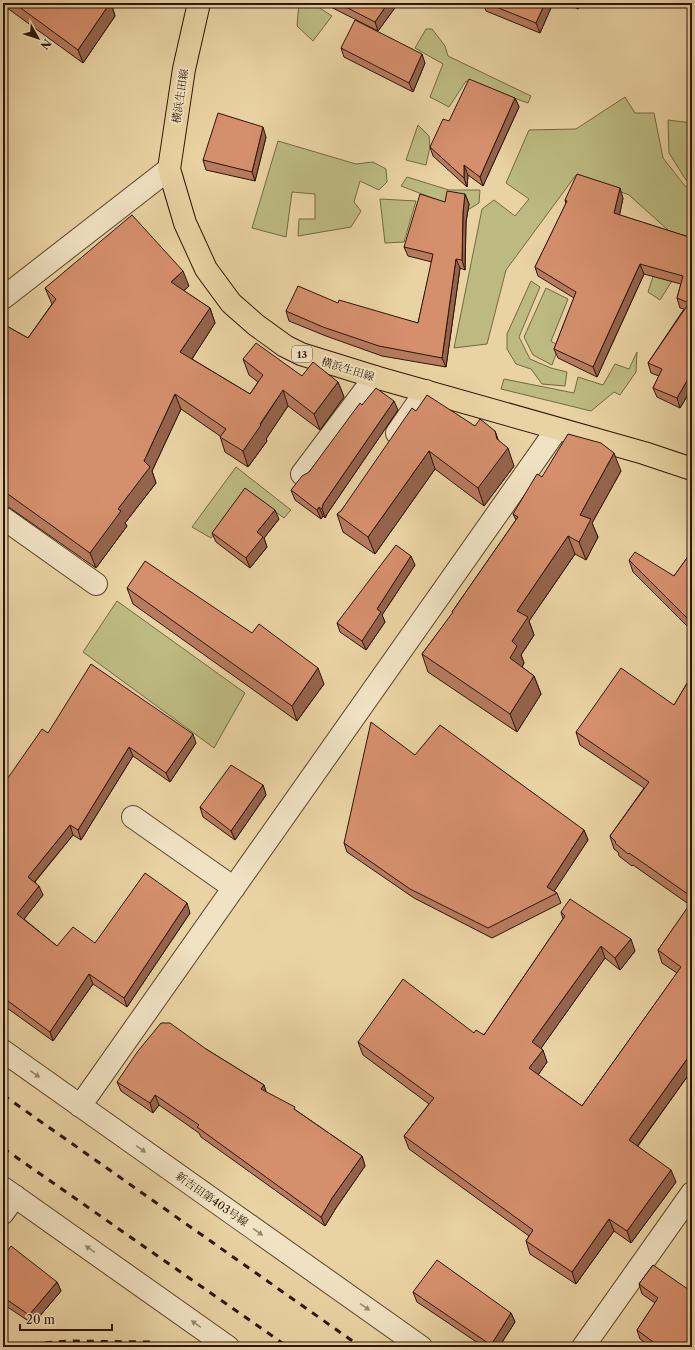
<svg xmlns="http://www.w3.org/2000/svg" width="695" height="1350" font-family="'Libre Caslon Text','Noto Serif JP',serif">
	<style>
		.green { fill: #bcba81; stroke: #746842 }
		.lines { fill: none; stroke-linecap: round; stroke-linejoin: round }
		.minor-casing { stroke: #5c452a; stroke-width: 24 }
		.major-casing { stroke: #2d1602; stroke-width: 24 }
		.minor { stroke: #f1e2c3; stroke-width: 22 }
		.major { stroke: #e9d2a3; stroke-width: 22 }
		.rail { stroke: #2d1602; stroke-width: 3; stroke-dasharray: 7 7; stroke-linecap: butt }
		.wall { fill: #b77b5e; stroke: #2d1602 }
		.shaded-wall { fill: #95644c; stroke: #2d1602 }
		.building { fill: #d58f6d; stroke: #2d1602 }
		.oneway { fill: #99866c }
		.labels { text-anchor: middle; stroke-width: 4; stroke-linejoin: round; paint-order: stroke }
		.shield { fill: #f1e2c3; stroke: #68533c; stroke-width: 1 }
		.shield-label { font-size: 10px; font-weight: bold; fill: #2d1602 }
		.street-label { font-size: 11px; fill: #2d1602; stroke: #f1e2c3 }
	</style>
	<rect width="100%" height="100%" fill="#e9d2a3"/>
	<filter id="stains"><feTurbulence type="fractalNoise" baseFrequency=".005" numOctaves="4"/><feColorMatrix values="0 0 0 0 .2 0 0 0 0 .09 0 0 0 0 .02 0 0 0 .5 -.17"/></filter>
	<radialGradient id="worn" r=".72"><stop offset=".6" stop-color="#630" stop-opacity="0"/><stop offset="1" stop-color="#630" stop-opacity=".3"/></radialGradient>
	<!-- green -->
	<path class="green" d="M299 3H312L332 16 313 41 297 26Z
		M426 29H432L445 46 448 56 531 96 528 103 466 81 449 107 430 97 443 64 415 48Z
		M625 97 635 113H654L663 158 685 186 692 190V249L660 300 648 292 668 230 629 195 576 175 506 270 487 344 454 348 482 209 494 200 515 216 529 199 506 183 529 130 576 129Z
		M668 120 692 123V183L686 180 669 153Z
		M418 125 429 136 430 147 426 165 406 160Z
		M278 141 356 164 373 162 386 169 387 182 379 190 360 181 354 202 361 211 351 227 298 236 299 219H315V194L292 192 286 237 252 228Z
		M407 177 449 190H480L479 203 466 211 401 186Z
		M380 199 416 201 404 242 385 243Z
		M531 281 540 287 519 337 530 359 551 368 567 372 565 386 542 384 531 369 516 364 507 349V334Z
		M546 288 568 299 551 341 559 346 552 365 533 355 524 337Z
		M637 352 636 372 620 395 614 392 591 411 501 389 504 379 574 393 578 377 603 385 615 364 629 369Z
		M236 467 291 510 284 518 247 492 211 538 192 527Z
		M117 601 245 693 214 748 83 652Z"/>
	<g class="lines">
		<!-- minor casing -->
		<g class="minor-casing">
			<path id="minor" d="M3 298 169 169
				M397 433 426 391
				M302 474 375 377
				M3 518 96 584
				M133 817 234 888
				M3 1051 421 1347
				M80 1106 557 429
				M3 1188 228 1347
				M3 1213 15 1196
				M583 1347 692 1193"/>
		</g>
		<!-- major casing -->
		<g class="major-casing">
			<path id="major" d="M199 3 184 69 169 169 185 223 206 269 231 303 256 325 285 346 301 354 375 377 644 453 692 469"/>
		</g>
		<!-- minor -->
		<use href="#minor" class="minor"/>
		<!-- major -->
		<use href="#major" class="major"/>
		<!-- rail -->
		<path class="rail" d="M3 1095 361 1347
			M3 1148 288 1347
			M3 1346 68 1341 150 1342 179 1347"/>
	</g>
	<!-- wall -->
	<path class="wall" d="M3 3H111L115 16 83 63 3 5Z
		M323 3H396L397 5 378 31Z
		M483 3H553L540 33 486 11Z
		M566 3H581L578 9Z
		M341 48 425 63 413 92 344 57Z
		M515 98 519 107 483 186 468 175 467 187 433 156 430 147 449 121Z
		M266 137 255 181 206 170 203 160Z
		M465 194 469 204 466 222 465 270 460 268 446 367 382 356 326 336 289 321 286 311 338 303 418 323 432 262 408 256 404 247 445 202Z
		M623 198 619 215 692 238V388L680 408 657 397 653 388 659 376 651 373 648 363 684 309 680 308 677 298 681 284 644 274 597 377 558 358 554 349 574 298 538 276 535 267 566 204 565 200Z
		M189 286 184 291 210 308 215 323 192 359 250 394 258 382 249 375 243 359 302 376 338 382 344 397 320 430 288 406 266 439 267 441 248 467 225 452 220 436 181 409 152 471 156 483 125 523 127 526 96 568 10 508 3 506V324L28 338 52 304 45 288Z
		M362 405 398 410 327 514 325 518 323 516 321 519 295 500 291 490 309 472Z
		M416 411 495 431 498 440 514 466 484 506 435 469 375 554 343 532 337 514 341 511Z
		M621 471 592 523 598 537 586 560 575 554 529 621 534 635 521 655 524 663 522 667 534 676 541 694 517 732 428 672 422 654 453 613 452 612 516 520 513 514 542 477Z
		M279 519 264 538 267 547 250 568 216 542 212 533Z
		M692 551V631L633 572 629 560 674 576Z
		M415 565 382 615 385 622 366 650 340 632 337 623Z
		M127 588 324 684 297 721 133 604Z
		M692 675V1070L638 1146 676 1182 631 1243 614 1231 576 1284 530 1254 526 1241 529 1236 409 1149 404 1136 429 1104 363 1055 358 1042 474 1033 484 1035 563 919 561 912 635 951 620 970 605 958 541 1048 547 1062 538 1075 582 1106 677 973 662 963 658 950 690 905 633 865 632 866 619 856 618 852 614 849 610 836 644 788 580 745 576 732 674 705Z
		M48 733 196 743 170 782 133 756 81 840 73 835 35 882 43 895 24 919 57 946 95 943 190 913 127 1007 93 984 53 1041 7 1008V1009L3 1006V785Z
		M415 755 584 830 588 840 554 891 557 893 561 903 492 938 414 898 347 852 344 843Z
		M263 785 266 795 235 840 203 817 200 807Z
		M206 1049 264 1085 266 1092 297 1111 362 1156 365 1166 336 1208 325 1226 201 1137 199 1133 159 1105 153 1113 121 1091 117 1082Z
		M3 1258 57 1282 61 1291 33 1324 3 1304Z
		M653 1265 692 1347H651L640 1339 637 1330 655 1303 642 1294 639 1284Z
		M413 1292 511 1313 515 1322 499 1347H484L417 1302Z"/>
	<!-- shaded-wall -->
	<path class="shaded-wall" d="M110 3H111L115 16 83 63 78 50Z
		M388 3H396L397 5 378 31 375 22Z
		M545 3H553L540 33 536 23Z
		M576 3H581L578 9Z
		M422 54 425 63 413 92 409 83Z
		M515 98 519 107 483 186 480 177Z
		M263 127 266 137 255 181 252 172Z
		M464 165 468 175 467 187 464 178Z
		M620 188 623 198 618 223 614 213Z
		M465 194 469 204 466 222 465 270 462 260 463 212Z
		M456 259 460 268 446 367 442 358Z
		M640 264 644 274 597 377 593 367Z
		M183 271 189 286 177 297 171 282Z
		M210 308 215 323 186 368 180 352Z
		M692 372V388L680 408 677 398Z
		M338 382 344 397 320 430 314 414Z
		M283 390 288 406 266 439 267 441 248 467 243 451Z
		M175 394 181 409 152 471 156 483 125 523 127 526 96 568 90 553 118 509 144 461Z
		M394 401 398 410 327 514 325 518 322 509 323 504Z
		M495 431 501 448H508L514 466 484 506 478 488 497 439Z
		M429 451 435 469 375 554 368 537Z
		M614 453 621 471 592 523 598 537 586 560 579 542 580 515Z
		M319 507 323 516 321 519 317 510Z
		M275 510 279 519 264 538 267 547 250 568 246 558 257 532Z
		M568 536 575 554 529 621 534 635 521 655 524 663 517 676 510 658 512 641 517 611Z
		M411 556 415 565 382 615 385 622 366 650 362 641 377 609Z
		M318 668 324 684 297 721 292 706Z
		M534 676 541 694 517 732 510 714Z
		M193 734 196 743 170 782 166 773Z
		M129 747 133 756 81 840 78 830Z
		M263 785 266 795 235 840 231 831Z
		M70 825 73 835 31 886 28 877Z
		M584 830 588 840 551 896 547 887Z
		M39 886 43 895 21 923 17 914Z
		M187 903 190 913 127 1007 124 998Z
		M631 939 635 951 620 970 615 958Z
		M601 946 605 958 537 1054 532 1042Z
		M89 974 93 984 53 1041 50 1032Z
		M4 998 7 1008V1009L3 999Z
		M543 1050 547 1062 534 1081 529 1068Z
		M692 1052V1070L633 1152 629 1140Z
		M264 1085 267 1095 261 1089Z
		M155 1095 159 1105 153 1113 150 1103Z
		M362 1156 365 1166 336 1208 325 1226 321 1217 332 1198Z
		M671 1170 676 1182 631 1243 627 1231Z
		M609 1219 614 1231 576 1284 572 1272Z
		M57 1282 61 1291 33 1324 29 1315Z
		M511 1313 515 1322 499 1347H492L491 1345Z"/>
	<!-- building -->
	<path class="building" d="M14 3H110L78 50Z
		M338 3H388L375 22Z
		M486 3H545L536 23Z
		M355 20 422 54 409 83 341 48Z
		M469 79 515 98 480 177 464 165V178L430 147 443 119 449 121Z
		M218 113 263 127 252 172 203 160Z
		M577 174 620 188 614 213 692 238V372L677 398 653 388 662 369 648 363 689 303 677 298 683 276 640 264 593 367 554 349 576 292 535 267 567 201 565 200Z
		M447 191 465 194 463 212 462 260 456 259 442 358 379 346 323 327 286 311 298 286 338 303 339 300 418 323 433 254 404 247 420 194 445 202Z
		M132 215 183 271 171 282 210 308 180 352 250 394 263 375 243 359 256 343 302 376 313 362 338 382 314 414 283 390 260 424 261 425 243 451 220 437 226 429 175 394 144 461 150 467 118 509 121 511 90 553 5 492H3V324L28 338 56 299 45 288Z
		M376 388 394 401 323 504 322 509 319 507 317 510 291 490 302 476 309 472 360 403 362 405Z
		M427 395 475 426 480 419 495 431 497 439 508 448 478 488 429 451 368 537 337 514 341 511 412 408 416 411Z
		M568 434 601 443 614 453 580 515 591 519 579 542 568 536 517 611 528 617 512 641 517 646 510 658 534 676 510 714 422 654 453 612H452L518 517 513 514 537 474 542 477Z
		M245 488 275 510 257 532 263 537 246 558 212 533Z
		M396 545 411 556 377 609 381 612 362 641 337 623Z
		M692 551V623L629 560 635 552 674 576Z
		M145 561 252 633 259 624 318 668 292 706 127 588Z
		M91 664 193 734 166 773 129 747 78 830 70 825 28 877 39 886 17 914 57 946 73 927 95 943 145 873 187 903 124 998 89 974 50 1032 4 998 3 999V785L42 729 48 733Z
		M621 668 674 705 692 675V897L629 853 628 854 615 843 616 842 610 836 649 782 576 732Z
		M371 722 415 755 440 725 584 830 547 887 557 893 488 928 410 889 344 843Z
		M231 765 263 785 231 831 200 807Z
		M570 899 631 939 615 958 601 946 532 1042 543 1050 529 1068 582 1106 681 967 658 950 692 901V1052L629 1140 671 1170 627 1231 609 1219 572 1272 526 1241 533 1230 404 1136 434 1098 358 1042 403 979 474 1033 476 1030 484 1035 565 916 561 912Z
		M161 1023H170L206 1049 264 1085 261 1089 295 1107 294 1109 362 1156 332 1198 321 1217 197 1127 199 1125 155 1095 150 1103 117 1082 138 1051Z
		M11 1246 57 1282 29 1315 3 1297V1258Z
		M437 1260 511 1313 491 1345 413 1292Z
		M653 1265 692 1292V1347H660L637 1330 658 1298 639 1284Z"/>
	<!-- one-way arrows -->
	<defs><path id="oneway-solid" d="M-6-.8H1V-3.2L6.5 0L1 3.2V.8H-6Z"/></defs>
	<g class="oneway">
		<use href="#oneway-solid" transform="translate(35 1074) rotate(35)"/>
		<use href="#oneway-solid" transform="translate(141 1149) rotate(35)"/>
		<use href="#oneway-solid" transform="translate(258 1232) rotate(35)"/>
		<use href="#oneway-solid" transform="translate(90 1249) rotate(-145)"/>
		<use href="#oneway-solid" transform="translate(365 1307) rotate(35)"/>
		<use href="#oneway-solid" transform="translate(196 1324) rotate(-145)"/>
	</g>
	<g class="labels">
		<!-- shield labels -->
		<rect class="shield" x="292" y="346" width="20" height="16" rx="3"/>
		<g class="shield-label">
			<text x="302" y="358">13</text>
		</g>
		<!-- street labels -->
		<g class="street-label">
			<text transform="translate(180 96) rotate(-81)" y="4">横浜生田線</text>
			<text transform="translate(348 369) rotate(17)" y="4">横浜生田線</text>
			<text transform="translate(212 1199) rotate(35)" y="4">新吉田第403号線</text>
		</g>
	</g>
	<!-- margin -->
	<rect width="695" height="1350" fill="none" stroke="#e9d2a3" stroke-width="16"/>
	<rect x="4" y="4" width="687" height="1342" fill="none" stroke="#2d1602" stroke-width="2"/>
	<rect x="8" y="8" width="679" height="1334" fill="none" stroke="#2d1602"/>
	<!-- north arrow -->
	<g transform="translate(38 38) rotate(129)" stroke="#f1e2c3" stroke-width="3" paint-order="stroke">
	<path d="M0-3L7 15L0 10L-7 15Z" fill="#2d1602"/>
	<text y="-6" font-size="11" font-weight="bold" text-anchor="middle" fill="#2d1602">N</text>
	</g>
	<!-- scale -->
	<path d="M20 1324v6h92v-6" fill="none" stroke="#2d1602" stroke-width="2"/>
	<text x="26" y="1324" font-size="12" fill="#2d1602" stroke="#f1e2c3" stroke-width="3" paint-order="stroke">20 m</text>
	<rect width="100%" height="100%" filter="url(#stains)"/>
	<rect width="100%" height="100%" fill="url(#worn)"/>
</svg>
